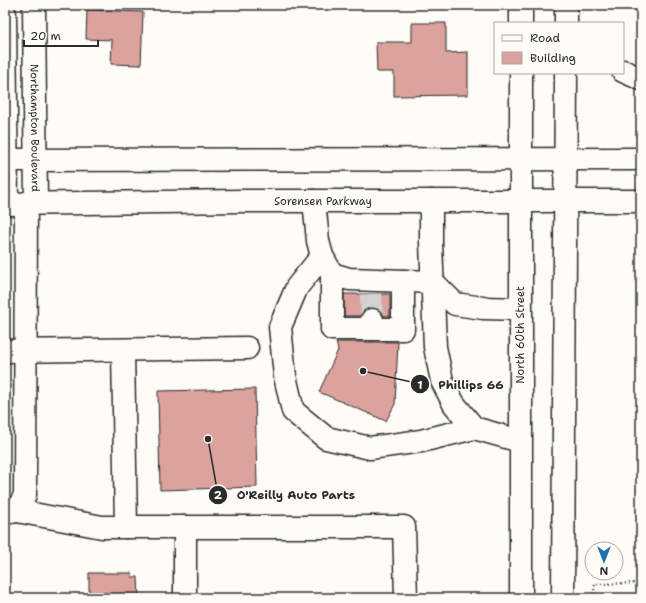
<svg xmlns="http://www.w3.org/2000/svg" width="646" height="603" font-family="'Shantell Sans',sans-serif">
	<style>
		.building { fill: #dca29d; stroke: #2b2b2b }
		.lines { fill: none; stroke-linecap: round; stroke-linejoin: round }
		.minor-tunnel { stroke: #d3d2ce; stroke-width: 22; stroke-dasharray: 22 11; stroke-linecap: butt }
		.minor-casing { stroke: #2b2b2b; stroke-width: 25 }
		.major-casing { stroke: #2b2b2b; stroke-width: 25 }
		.path { stroke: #2b2b2b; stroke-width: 2.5; stroke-dasharray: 1 3; stroke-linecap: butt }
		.minor { stroke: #fdfcf7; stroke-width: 22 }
		.major { stroke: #fdfcf7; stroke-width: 22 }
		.labels { text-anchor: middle; stroke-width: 3.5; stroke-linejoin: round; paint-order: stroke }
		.street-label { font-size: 11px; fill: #2b2b2b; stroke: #fdfcf7 }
		.leader { fill: none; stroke: #2b2b2b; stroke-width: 1.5 }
		.callout-dot { fill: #2b2b2b; stroke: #fdfcf7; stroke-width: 1.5 }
		.mark-label { font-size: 12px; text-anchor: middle; font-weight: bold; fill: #fff }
		.callout-label { font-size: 12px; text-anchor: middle; font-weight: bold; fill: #2b2b2b; stroke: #fdfcf7; stroke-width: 3.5; stroke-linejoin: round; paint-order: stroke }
	</style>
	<rect width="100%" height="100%" fill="#fdfcf7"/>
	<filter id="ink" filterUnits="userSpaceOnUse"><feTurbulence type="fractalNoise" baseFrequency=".025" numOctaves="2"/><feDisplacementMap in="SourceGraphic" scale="8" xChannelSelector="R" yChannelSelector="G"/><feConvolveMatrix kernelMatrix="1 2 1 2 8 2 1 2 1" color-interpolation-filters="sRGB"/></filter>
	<g filter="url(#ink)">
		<!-- building -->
		<path class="building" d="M87 10 143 12 141 65 111 64 112 40 86 39Z
			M412 23H446V53L468 52V95L394 96V72H377L376 42H412Z
			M344 294H390V316H384L379 309 372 308 365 309 360 316H344Z
			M336 342H398L395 404 386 421 319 392 338 350Z
			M255 389 257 487 160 490 158 391Z
			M89 573H132V577H138L139 598H89Z"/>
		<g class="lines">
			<!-- minor-tunnel -->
			<path class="minor-tunnel" d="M371 294 372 320"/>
			<!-- minor casing -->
			<g class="minor-casing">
				<g id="minor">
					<path id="s1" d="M34 5 36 203"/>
					<path d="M5 14 7 203"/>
					<path d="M623 71 641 79"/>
					<path d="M314 201 318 241 322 256 332 274 349 279 433 282 455 304 483 308 520 309"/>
					<path d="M431 201V242L435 347 442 381 454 404 474 428 520 441"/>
					<path d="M322 256 297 287 280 327 285 376 293 411 326 438 370 448 421 441 474 428"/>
					<path d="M332 274V329H372V320"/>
					<path d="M372 329H403V281"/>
					<path d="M123 350 126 527"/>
					<path d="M5 351 247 348"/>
					<path d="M17 511 102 527H404L406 598"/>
					<path d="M5 513 17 511 25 495 26 203"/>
					<path d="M185 598V527"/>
				</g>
			</g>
			<!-- major casing -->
			<g class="major-casing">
				<g id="major">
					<path d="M566 5V23"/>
					<path d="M521 23V5"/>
					<path d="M521 73V598"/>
					<path d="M5 160 641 159"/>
					<path id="s2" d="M5 204 242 201H641"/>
					<path d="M563 598 566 73"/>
				</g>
			</g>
			<!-- path -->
			<path class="path" d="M593 598 595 584 641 583"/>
			<!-- minor -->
			<use href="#minor" class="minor"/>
			<!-- major -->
			<use href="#major" class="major"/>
		</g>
	</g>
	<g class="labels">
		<!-- street labels -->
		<g class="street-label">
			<text dy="4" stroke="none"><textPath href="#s1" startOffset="123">Northampton Boulevard</textPath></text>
			<text dy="4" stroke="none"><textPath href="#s2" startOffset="318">Sorensen Parkway</textPath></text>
			<text transform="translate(520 335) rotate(-90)" y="4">North 60th Street</text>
		</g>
	</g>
	<!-- callouts -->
	<path class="leader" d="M363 371L420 384M208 439L218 495"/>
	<g class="callout-dot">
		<circle cx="363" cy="371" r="4"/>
		<circle cx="208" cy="439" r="4"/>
		<circle cx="420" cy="384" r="10"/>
		<circle cx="218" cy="495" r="10"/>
	</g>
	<g class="mark-label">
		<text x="420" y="389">1</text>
		<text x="218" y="499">2</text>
	</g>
	<g class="callout-label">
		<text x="471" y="389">Phillips 66</text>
		<text x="296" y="499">O'Reilly Auto Parts</text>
	</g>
	<!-- margin -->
	<rect width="646" height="603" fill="none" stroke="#fdfcf7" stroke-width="20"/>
	<rect x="10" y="10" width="626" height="583" fill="none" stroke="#2b2b2b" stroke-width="1.5" filter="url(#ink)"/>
	<!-- legend -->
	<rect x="494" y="22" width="130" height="52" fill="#fdfcf7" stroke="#a9a8a5"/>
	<rect x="502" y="35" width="20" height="6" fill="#fdfcf7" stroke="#a9a8a5"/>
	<text x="530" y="42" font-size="12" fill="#2b2b2b">Road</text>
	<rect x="502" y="52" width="20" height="12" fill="#dca29d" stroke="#a9a8a5"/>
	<text x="530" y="62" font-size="12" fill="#2b2b2b">Building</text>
	<!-- north arrow -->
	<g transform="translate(604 561) rotate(180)"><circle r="19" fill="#fdfcf7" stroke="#a9a8a5"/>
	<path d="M0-3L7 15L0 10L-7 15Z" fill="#1f6fb2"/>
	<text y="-6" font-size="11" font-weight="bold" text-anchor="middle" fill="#2b2b2b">N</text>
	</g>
	<!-- scale -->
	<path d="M24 40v6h74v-6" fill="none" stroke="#2b2b2b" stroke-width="2"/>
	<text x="30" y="40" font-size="12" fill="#2b2b2b" stroke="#fdfcf7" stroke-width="3" paint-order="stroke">20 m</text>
</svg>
